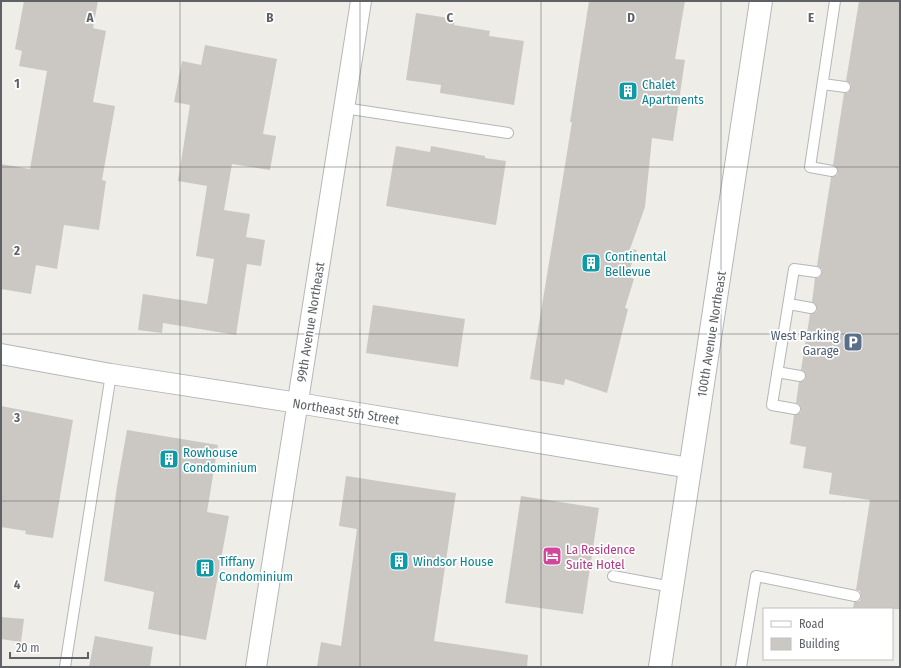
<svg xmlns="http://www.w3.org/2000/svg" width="901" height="668" font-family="'Fira Sans Condensed',sans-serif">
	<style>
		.building { fill: #cbc8c4 }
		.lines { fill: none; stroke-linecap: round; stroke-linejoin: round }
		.lane-casing { stroke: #b4b7ba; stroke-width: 12 }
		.street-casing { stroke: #b4b7ba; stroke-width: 22 }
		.secondary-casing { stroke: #b3b6ba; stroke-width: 24 }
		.lane { stroke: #fff; stroke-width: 10 }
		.street { stroke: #fff; stroke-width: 20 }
		.secondary { stroke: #fff; stroke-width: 22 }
		.grid { fill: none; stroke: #5e6266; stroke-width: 1; stroke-opacity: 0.55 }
		.labels { text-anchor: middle; stroke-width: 3.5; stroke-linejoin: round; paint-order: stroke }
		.culture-label { font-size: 13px; fill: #0d838f; stroke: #fff; text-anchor: start }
		.street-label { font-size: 13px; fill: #5e6266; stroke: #fff }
		.service-label { font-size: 13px; fill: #4e5e75; stroke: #fff; text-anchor: end }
		.hotel-label { font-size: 13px; fill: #b23c85; stroke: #fff; text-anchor: start }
		.grid-label { font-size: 13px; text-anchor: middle; font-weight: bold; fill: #5e6266; stroke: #fff; stroke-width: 3.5; stroke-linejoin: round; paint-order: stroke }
	</style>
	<rect width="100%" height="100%" fill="#efede7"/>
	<!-- building -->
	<path class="building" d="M24 1H98L93 28 106 31 93 102 115 106 102 180 106 181 99 230 64 225 57 269 36 265 31 294 1 289V164L30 169 47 71 19 66 22 51 15 49Z
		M589 1H685L675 59 685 60 673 141 652 138 645 207 630 249 637 250 627 276 634 279 625 308 628 309 607 393 565 379 564 385 530 379 572 122H570Z
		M859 1H900V609H853L854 602 860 601 861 597 860 591 856 590 870 500 829 494 832 473 803 468 806 447 790 444 794 415 800 413 801 410 799 404 796 403 799 382 805 380 806 377 804 371 801 370 810 314 816 312 817 309 815 303 812 302 815 278H819L822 273V269L817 266 831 177 837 175 838 172 836 166 833 165 844 93H848L851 88V84L846 81Z
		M416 13 455 19 454 25 490 31 489 36 524 41 514 105 440 93 441 85 406 80Z
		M205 45 277 59 263 134 276 136 270 170 232 164 224 210 250 214 246 237 265 240 261 266 247 264 236 335 163 323 162 333 138 330 143 294 207 304 214 259 196 256 207 186 178 181 190 105 174 102 182 61 201 65Z
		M396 146 430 152 431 146 485 156V158L506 161 496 225 386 206Z
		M373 305 465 319 458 367 366 353Z
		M1 406 73 420 53 538 25 534 26 531 1 527Z
		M127 430 218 445 207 512 229 516 206 640 148 629 154 592 104 581 117 486Z
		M346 476 456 493 434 641 528 655 527 667H317L321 642 341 646 357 529 339 526Z
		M521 496 599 508 583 614 505 603Z
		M1 617 24 619 21 642 1 639Z
		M95 636 153 647 150 667H89Z"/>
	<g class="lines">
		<!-- lane casing -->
		<g class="lane-casing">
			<path id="lane" d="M823 84 845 87
				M344 108 508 133
				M832 171 810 167 835 1
				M789 304 811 308
				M777 372 800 376
				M795 409 772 405 794 269 816 272
				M613 576 672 587
				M65 667 111 374
				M741 667 756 576 855 596"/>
		</g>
		<!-- street casing -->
		<g class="street-casing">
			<path id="street" d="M1 354 111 374 298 403 690 468
				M256 667 361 1"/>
		</g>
		<!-- secondary casing -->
		<g class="secondary-casing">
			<path id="secondary" d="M660 667 761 1"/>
		</g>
		<!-- lane -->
		<use href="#lane" class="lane"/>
		<!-- street -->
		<use href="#street" class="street"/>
		<!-- secondary -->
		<use href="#secondary" class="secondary"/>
	</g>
	<!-- grid -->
	<path class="grid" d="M180 1V667M360 1V667M541 1V667M721 1V667M1 167H900M1 334H900M1 501H900"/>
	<!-- icons -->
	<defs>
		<g id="building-square" transform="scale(1)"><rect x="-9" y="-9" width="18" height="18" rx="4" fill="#0f9aa8" stroke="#fff"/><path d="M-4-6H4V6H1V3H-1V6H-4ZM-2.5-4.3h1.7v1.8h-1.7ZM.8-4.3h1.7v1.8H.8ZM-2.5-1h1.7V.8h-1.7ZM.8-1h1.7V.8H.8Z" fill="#fff"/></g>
		<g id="parking-square" transform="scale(1)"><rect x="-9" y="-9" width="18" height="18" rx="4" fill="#5c6f8a" stroke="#fff"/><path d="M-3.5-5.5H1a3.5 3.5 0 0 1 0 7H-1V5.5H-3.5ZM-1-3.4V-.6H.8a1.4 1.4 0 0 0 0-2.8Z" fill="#fff"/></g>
		<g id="hotel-square" transform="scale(1)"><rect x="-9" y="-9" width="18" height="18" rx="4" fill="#d1479c" stroke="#fff"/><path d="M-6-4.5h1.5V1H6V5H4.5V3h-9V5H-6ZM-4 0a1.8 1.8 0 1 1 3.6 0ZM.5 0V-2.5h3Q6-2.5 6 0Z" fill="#fff"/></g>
	</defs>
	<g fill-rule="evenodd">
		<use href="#building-square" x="628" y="91"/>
		<use href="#building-square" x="591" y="263"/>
		<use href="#parking-square" x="853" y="342"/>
		<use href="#building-square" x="169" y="459"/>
		<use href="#hotel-square" x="552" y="556"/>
		<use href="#building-square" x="399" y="561"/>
		<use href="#building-square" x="205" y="568"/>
	</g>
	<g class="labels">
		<!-- culture labels -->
		<g class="culture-label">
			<text x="642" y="89">Chalet<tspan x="642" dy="15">Apartments</tspan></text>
			<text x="605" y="261">Continental<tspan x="605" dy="15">Bellevue</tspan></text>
			<text x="183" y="457">Rowhouse<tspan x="183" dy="15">Condominium</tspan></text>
			<text x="219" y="566">Tiffany<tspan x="219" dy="15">Condominium</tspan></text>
			<text x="413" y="566">Windsor House</text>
		</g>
		<!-- street labels -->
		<g class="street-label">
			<text transform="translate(310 322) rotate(-81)" y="5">99th Avenue Northeast</text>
			<text transform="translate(711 334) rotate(-81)" y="5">100th Avenue Northeast</text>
			<text transform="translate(346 411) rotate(9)" y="5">Northeast 5th Street</text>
		</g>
		<!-- service labels -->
		<g class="service-label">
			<text x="839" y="340">West Parking<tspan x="839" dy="15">Garage</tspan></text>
		</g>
		<!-- hotel labels -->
		<g class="hotel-label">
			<text x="566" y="554">La Residence<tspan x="566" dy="15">Suite Hotel</tspan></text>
		</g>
	</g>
	<g class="grid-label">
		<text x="90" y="22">A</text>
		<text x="270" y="22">B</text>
		<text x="450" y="22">C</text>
		<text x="631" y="22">D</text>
		<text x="811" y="22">E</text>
		<text x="17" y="88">1</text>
		<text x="17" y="255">2</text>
		<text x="17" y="422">3</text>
		<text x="17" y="589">4</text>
	</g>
	<!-- border -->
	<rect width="901" height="668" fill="none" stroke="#5e6266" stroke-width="4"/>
	<!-- legend -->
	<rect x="763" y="608" width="130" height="52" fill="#ffffff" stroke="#bfc0c2"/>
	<rect x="771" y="621" width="20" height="6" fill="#ffffff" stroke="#bfc0c2"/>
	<text x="799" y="628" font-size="12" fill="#5e6266">Road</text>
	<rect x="771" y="638" width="20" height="12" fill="#cbc8c4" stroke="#bfc0c2"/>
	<text x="799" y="648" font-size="12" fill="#5e6266">Building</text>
	<!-- scale -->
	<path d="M10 652v6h78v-6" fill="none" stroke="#5e6266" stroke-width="2"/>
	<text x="16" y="652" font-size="12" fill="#5e6266" stroke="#ffffff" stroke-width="3" paint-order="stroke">20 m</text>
</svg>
